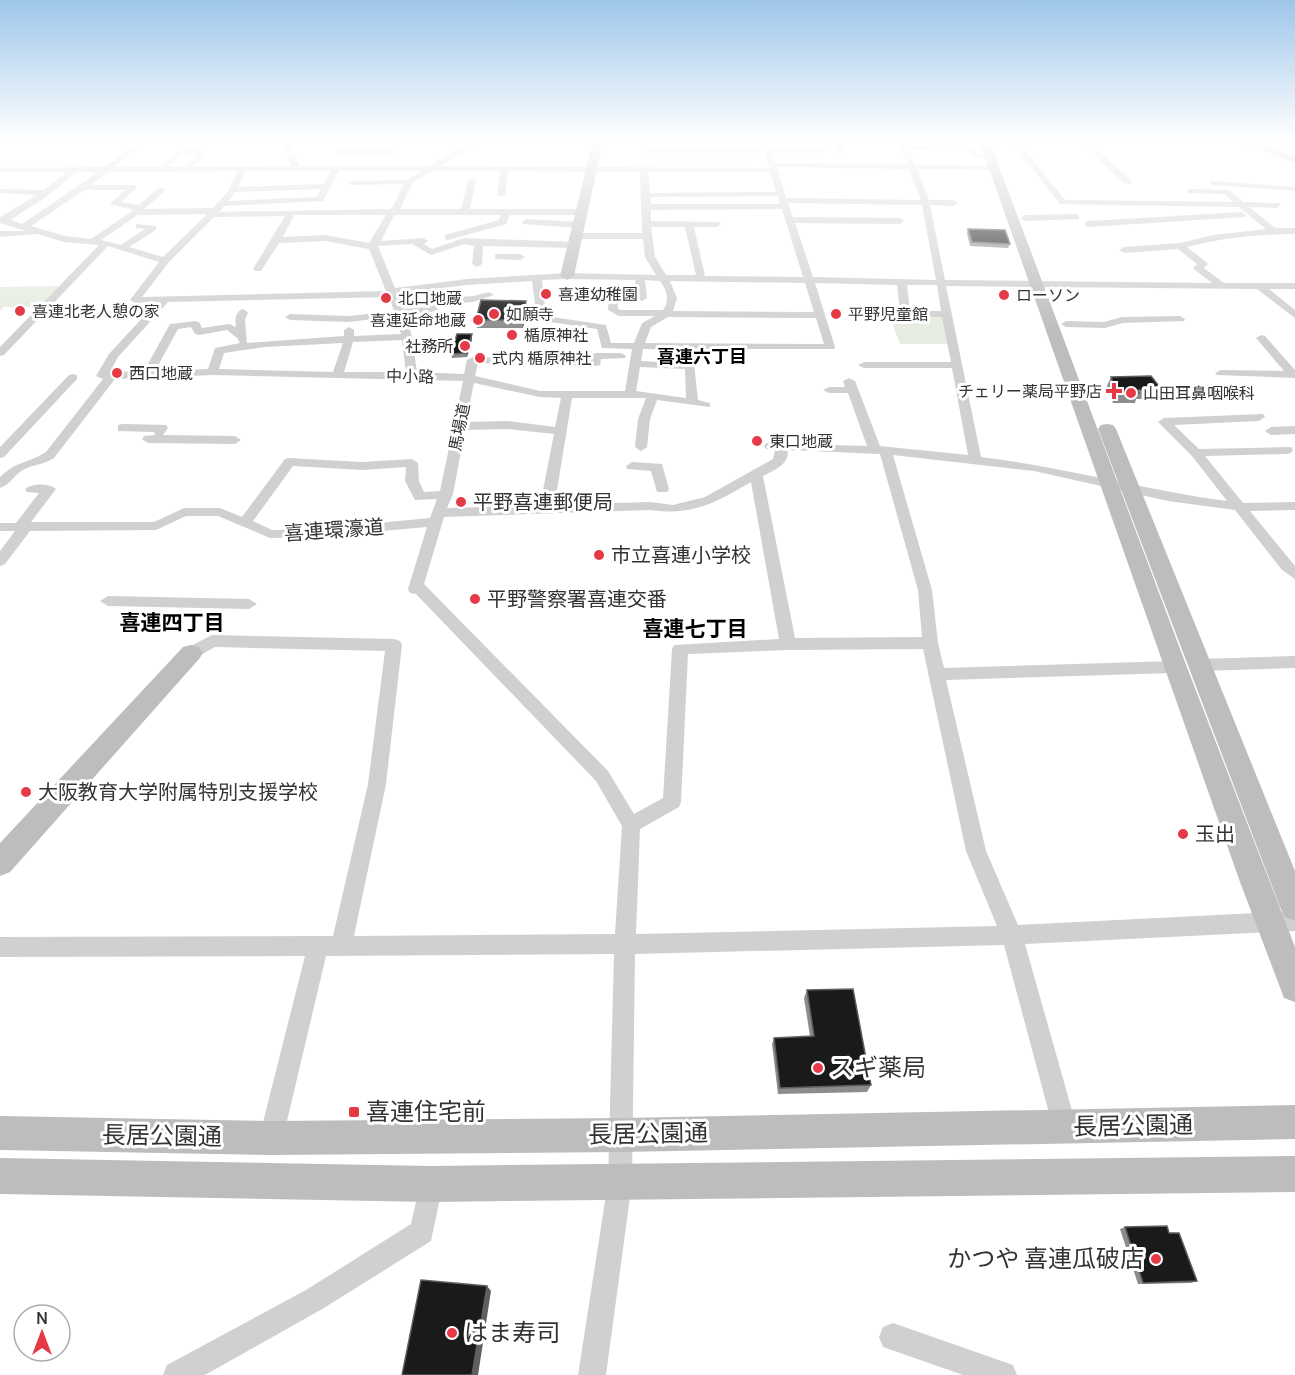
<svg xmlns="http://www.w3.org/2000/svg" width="1295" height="1375" font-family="Manrope,'Noto Sans JP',sans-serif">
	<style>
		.green { fill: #e6ecdf }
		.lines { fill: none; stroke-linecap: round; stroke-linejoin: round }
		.street { fill: #d0d0d0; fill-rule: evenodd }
		.secondary { fill: #bdbdbd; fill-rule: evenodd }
		.wall { fill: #8c8c8c }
		.shaded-wall { fill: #5f5f5f }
		.building { fill: #1a1a1a; stroke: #5f5f5f; stroke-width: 1.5 }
		.poi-dot { fill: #e63946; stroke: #fff; stroke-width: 2 }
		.labels { text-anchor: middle; stroke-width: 6; stroke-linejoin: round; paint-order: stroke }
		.far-poi-label { font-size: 16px; fill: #333; stroke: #fff; text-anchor: start }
		.far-street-label { font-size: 16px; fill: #333; stroke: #fff }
		.far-neighbourhood-label { font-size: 18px; font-weight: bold; fill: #000; stroke: #fff }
		.poi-label { font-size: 20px; fill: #333; stroke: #fff; text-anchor: start }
		.street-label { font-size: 20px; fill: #333; stroke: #fff }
		.neighbourhood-label { font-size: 21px; font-weight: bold; fill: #000; stroke: #fff }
		.near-poi-label { font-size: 24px; fill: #333; stroke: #fff; text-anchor: start }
		.near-street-label { font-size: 24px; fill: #333; stroke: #fff }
	</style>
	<rect width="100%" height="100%" fill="#fff"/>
	<!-- green -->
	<path class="green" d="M59 286 38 307H4L0 311V287Z
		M889 315 943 316 949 344H900Z"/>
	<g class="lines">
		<!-- street -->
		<path class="street" d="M140 140H148L114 167H159L180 150H206V154L193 167 292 166 280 140H288L300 166H429L466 144 464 140H471L475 144 440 166 769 168 764 153H648L644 151 648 149H763L760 140H768L771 149H822L826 151 822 153H772L775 163 907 164 897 140H905L907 146 971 147 977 154 994 156 990 158H975L969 151 909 150 915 165 994 166 998 168 994 170 917 169 929 200H954L958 203 954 206 930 205 945 280 1212 283 1195 270 1193 268 1197 264 1178 249 1124 253 1119 250 1124 247 1180 243 1213 235 1266 229 1239 207 1060 204 1010 140H1017L1065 200 1233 202 1224 194 1188 193V189H1191L1229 190 1243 202 1280 203 1281 205 1277 208 1249 207 1275 228H1295V234C1259 234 1222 238 1187 247L1206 262 1208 264 1204 268 1224 283H1295V289H1269L1295 310V318L1257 289 946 286 981 457C1064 467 1144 490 1227 501L1192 456 1158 422 1164 418 1263 414 1265 417 1259 421 1174 425 1199 449 1291 447 1293 450 1291 453 1287 454 1205 456 1243 503 1295 502V510L1250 511 1295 566V579L1282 570 1235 510 1168 501 1034 471 893 455 932 590 938 643 944 668 1174 661 1180 663 1182 667 1180 671 1174 673 946 680 986 851 1018 925 1295 911V931L1025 944 1077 1128 1073 1136 1065 1140 1057 1136 1053 1128 1004 945 635 954 632 1182 606 1375H578L608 1182 614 954 326 956 283 1138 280 1147 271 1150 262 1147 259 1138 305 956 0 957V937L333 936 368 784 385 651 215 647 197 657H185L183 653 185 649 212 635 394 639 400 641 402 645 386 784 354 936 615 934 622 826 596 781 416 594 410 593 408 589 427 527 314 537 270 538 218 516H186L156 530 30 531 5 564 0 566V551L15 531H0V523H16L39 493 27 492 25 489C32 483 49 483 56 489L31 522H154L184 508H220L242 517 285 459 289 458 362 462 412 459 418 463 419 481 424 492 440 491 463 381 213 375 115 379 54 458C44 465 33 464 23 470 14 475 10 485 0 488V477C18 460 27 464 46 452L103 379 96 376 109 354 157 302 135 303 130 300 159 262 108 246 4 355 0 356V347L99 245 64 242 37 234 0 237V231H26L0 223V217L37 195 0 193V189L44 190 67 172H0V168L105 167ZM182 154H197L185 167H168ZM777 167 909 169 921 200 786 198ZM238 171 228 191 213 208 144 209 164 192V188H158L139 205 121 202 136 189V185H91L108 172ZM246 171H331L324 184 238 187ZM339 171H422L407 180 352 181 348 183 352 185 404 184 392 208 389 209 219 212 224 206 323 201ZM432 171H500L497 195 501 197 505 195 508 171 640 172 642 233H577L573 236 577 239H643L645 257 656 275 567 273 467 279 395 288 378 246 412 244 431 255 464 244 474 246 472 264 477 267 482 264 483 246 575 248 580 245 575 242 464 238 432 249 424 244 428 241 423 238 381 241 394 215H501L499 220 445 235V239L448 240 506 224 510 215H583L587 212 583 209H470L476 181 472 179 468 181 461 209H400L413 182ZM76 172H98L22 224 10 220 49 195ZM648 172H770L776 192 650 193ZM321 189 317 197 229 201 235 192ZM84 190H125L110 204 134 210 91 239 65 236 31 226ZM778 196 780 204H651L650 197ZM788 203 922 205 936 280 813 277 795 223 900 224 904 221 900 218 793 217ZM782 209 803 277 705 276 694 227H717L721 224 720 222 651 221V210ZM207 214 163 257 129 247 156 230V226L136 224V228L145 229 121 245 101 240 138 215ZM294 215H386L369 243 325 235 283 237ZM285 216 253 269 255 271H261L279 243 325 241 369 249 386 291 142 297 169 262 214 217ZM651 227H685L696 275H666L655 257ZM567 279 635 280 637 298 642 301 647 298 645 280 660 281C667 290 670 300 663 310H621L618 309 617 294H609L608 310 619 316H655L642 323 634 343H611L606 325 546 316 542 280ZM532 281 537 320 597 329 602 348 632 349 625 391H540L475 376 478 363 596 366 600 365 601 359 625 358 626 356 621 353H596L592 354 591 360 473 357 467 360 464 374 417 372 412 337 406 315 437 311 438 305 473 302 494 295 489 292 473 296 433 299 428 302V307L404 309 398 293 467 285ZM670 281 805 283 814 312 673 311 677 298ZM815 283 897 285 900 311H866L861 314 862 316 942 317 951 362H864L858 365 864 368H952L968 455 880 446 855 381 849 378 843 381 845 387H829L823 390 829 393H848L867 446 766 443 764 446 766 449 775 450 773 459 705 497 673 505 650 502 447 508 453 494 465 430 508 429 554 434 543 490 550 494 557 490 572 398H646L638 419 635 447 641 451 647 447 650 419 657 400 710 407V403L698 400 694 364 641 361 643 349H834L835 347ZM907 285H937L941 311H910ZM389 297 394 311 349 316 290 314 285 317 290 320 349 322 396 316 401 334 354 336V330L349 327 344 330V336L247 343 245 320 248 312 243 309C235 311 235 320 236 327L229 324 202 328 199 322 195 321 170 324 144 371 110 372 118 357 168 302ZM668 317 816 318 824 344 645 343 651 327ZM191 327 195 334 199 335 227 330 237 338 240 343 215 348 208 369 155 371 178 329ZM402 340 406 372H344L353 342ZM343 343 333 372 219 369 224 353 265 347ZM640 367 685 369 686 398 636 391ZM474 383 540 397 561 398 555 427 508 421 466 422ZM788 450 880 454 918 590 922 637 795 638 763 476C774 470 789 465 788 450ZM293 466 362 470 406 467 405 481 415 500 437 499 430 518 314 529 272 530 253 521ZM751 482 779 639 674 645 672 649 663 798 634 814 608 771 424 584 444 517 650 510C693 516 715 503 751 482ZM923 649 966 851 997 926 636 934 640 829 679 807 681 802 688 654 788 650Z
			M833 140H841L844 154H838Z
			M1078 140H1086L1131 180V184H1125Z
			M340 150H395L399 152 395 154H337V150Z
			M1211 181 1295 187V191L1214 185H1211Z
			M1242 212 1246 215 1245 217 1088 227 1084 224 1088 221Z
			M1076 214 1079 215V219L1025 221 1021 218 1025 215Z
			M526 219 580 222 584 225 580 228 523 224 522 222Z
			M498 254H520L525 257 520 260 495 259V255Z
			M1180 316 1185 319 1184 321 1123 323 1105 328 1066 327 1061 324 1066 321 1104 322 1122 317Z
			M1261 335 1265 336 1295 370V378L1217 375 1215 373 1221 370 1284 371 1256 338Z
			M73 374 77 375V379L4 457 0 458V447L69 375Z
			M122 424 166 425 168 428 163 435 235 436 241 440 235 444 148 443 142 439 144 436 155 435 154 432 118 431V425Z
			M1295 426V434L1271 435 1265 431 1271 427Z
			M632 462 662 464 669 489 667 492H657L651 471 627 469 626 466Z
			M108 596 249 599 257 604 249 609 108 606 100 601Z
			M1295 656V668L1201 671 1195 669 1193 665 1195 661 1201 659Z
			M431 1172 440 1175 443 1184 431 1241 324 1308 205 1375H163L167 1365 306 1290 411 1224 422 1175Z
			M893 1323 1013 1365 1017 1375H963L883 1347 879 1337 883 1327Z"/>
		<!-- secondary -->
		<path class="secondary" d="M593 140H603L574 276 567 280 560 276Z
			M950 140H989L1188 670 1295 947V1002L1284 998 1240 882 980 143H955Z
			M1236 140H1252L1295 156V163Z
			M1107 424 1113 425 1116 429 1295 871V921L1285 917 1280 907 1098 429 1101 425Z
			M191 645 199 647 203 653 199 659 10 872 0 876V843L183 647Z
			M1295 1105V1139L623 1152 271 1155 0 1150V1116L271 1121 623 1118Z
			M1295 1156V1192L431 1202 0 1194V1158L431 1166Z"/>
	</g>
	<!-- wall -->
	<path class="wall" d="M968 229 1010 244 1008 248 970 246 967 233Z
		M527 309 523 328H477L476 320Z
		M472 339 467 357 452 358 451 354Z
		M1111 377 1162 390 1157 399H1136L1135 403H1113L1107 386Z
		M807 990 871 1085 867 1092 778 1094 772 1044 774 1038 810 1036 804 998Z
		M1125 1227 1169 1233 1197 1281 1191 1283 1138 1284 1120 1229Z"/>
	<!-- shaded-wall -->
	<path class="shaded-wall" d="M526 301 527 309 523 328 522 320Z
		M472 334V339L467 357 466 353Z
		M487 1286 491 1291 478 1375H472Z"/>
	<!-- building -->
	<path class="building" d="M968 229 1005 230 1010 244 972 242Z
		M481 300 526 301 522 320H476Z
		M457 334H472L466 353 451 354Z
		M1151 376 1162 390H1136L1139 393 1117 394 1111 377Z
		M853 989 871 1085 780 1088 774 1038 814 1036 807 990Z
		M1167 1226 1169 1233H1179L1197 1281 1143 1283 1125 1227Z
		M421 1280 487 1286 472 1375H402Z"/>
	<!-- sky -->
	<linearGradient id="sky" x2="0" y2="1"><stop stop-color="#9ec6ea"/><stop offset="0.42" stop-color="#fff"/><stop offset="1" stop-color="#fff" stop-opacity="0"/></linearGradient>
	<rect width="1295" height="333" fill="url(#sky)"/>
	<!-- markers -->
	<g class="poi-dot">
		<circle cx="546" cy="294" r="6"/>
		<circle cx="1004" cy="295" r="6"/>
		<circle cx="386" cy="298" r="6"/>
		<circle cx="20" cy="311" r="6"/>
		<circle cx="494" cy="314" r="6"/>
		<circle cx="836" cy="314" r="6"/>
		<circle cx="478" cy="320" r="6"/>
		<circle cx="512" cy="335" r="6"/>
		<circle cx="465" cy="346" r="6"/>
		<circle cx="480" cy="358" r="6"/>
		<circle cx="117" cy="373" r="6"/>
		<path d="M1111 382h6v6h6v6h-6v6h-6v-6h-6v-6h6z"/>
		<circle cx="1131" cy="393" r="6"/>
		<circle cx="757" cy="441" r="6"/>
		<circle cx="461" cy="502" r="6"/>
		<circle cx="599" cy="555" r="6"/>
		<circle cx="475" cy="599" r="6"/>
		<circle cx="26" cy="792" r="6"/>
		<circle cx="1183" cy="834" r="6"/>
		<circle cx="818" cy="1068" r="6"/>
		<rect x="348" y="1106" width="12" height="12" rx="3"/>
		<circle cx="1156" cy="1259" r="6"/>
		<circle cx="452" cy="1333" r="6"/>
	</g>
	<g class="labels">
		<!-- far-poi labels -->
		<g class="far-poi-label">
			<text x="558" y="300">喜連幼稚園</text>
			<text x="1016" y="301">ローソン</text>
			<text x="398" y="304">北口地蔵</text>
			<text x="32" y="317">喜連北老人憩の家</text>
			<text x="506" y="320">如願寺</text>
			<text x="848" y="320">平野児童館</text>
			<text x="466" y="326" text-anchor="end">喜連延命地蔵</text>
			<text x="524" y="341">楯原神社</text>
			<text x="453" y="352" text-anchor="end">社務所</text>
			<text x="492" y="364">式内 楯原神社</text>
			<text x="129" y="379">西口地蔵</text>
			<text x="1102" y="397" text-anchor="end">チェリー薬局平野店</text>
			<text x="1143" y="399">山田耳鼻咽喉科</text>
			<text x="769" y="447">東口地蔵</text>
		</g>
		<!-- far-street labels -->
		<g class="far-street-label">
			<text transform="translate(410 376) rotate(1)" y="6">中小路</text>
			<text transform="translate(459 427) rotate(-79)" y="6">馬場道</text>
		</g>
		<!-- far-neighbourhood labels -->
		<g class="far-neighbourhood-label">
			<text x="702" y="363">喜連六丁目</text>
		</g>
		<!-- poi labels -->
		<g class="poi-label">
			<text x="473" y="509">平野喜連郵便局</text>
			<text x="611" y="562">市立喜連小学校</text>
			<text x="487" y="606">平野警察署喜連交番</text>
			<text x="38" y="799">大阪教育大学附属特別支援学校</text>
			<text x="1195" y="841">玉出</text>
		</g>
		<!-- street labels -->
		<g class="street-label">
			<text transform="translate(334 530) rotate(-4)" y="7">喜連環濠道</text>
		</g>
		<!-- neighbourhood labels -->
		<g class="neighbourhood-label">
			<text x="172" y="630">喜連四丁目</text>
			<text x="695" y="636">喜連七丁目</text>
		</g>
		<!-- near-poi labels -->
		<g class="near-poi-label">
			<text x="830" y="1076">スギ薬局</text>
			<text x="366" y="1120">喜連住宅前</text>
			<text x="1144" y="1267" text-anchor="end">かつや 喜連瓜破店</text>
			<text x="464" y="1341">はま寿司</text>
		</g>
		<!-- near-street labels -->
		<g class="near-street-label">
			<text transform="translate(1133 1126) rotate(-1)" y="8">長居公園通</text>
			<text transform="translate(648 1134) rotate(-1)" y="8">長居公園通</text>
			<text transform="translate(162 1136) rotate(1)" y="8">長居公園通</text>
		</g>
	</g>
	<!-- north arrow -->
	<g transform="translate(42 1333)"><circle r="28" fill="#ffffff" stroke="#adadad" stroke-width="1.5"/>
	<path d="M0-4.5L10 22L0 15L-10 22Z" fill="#e63946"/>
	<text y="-9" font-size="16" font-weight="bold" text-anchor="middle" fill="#333333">N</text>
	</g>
</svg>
